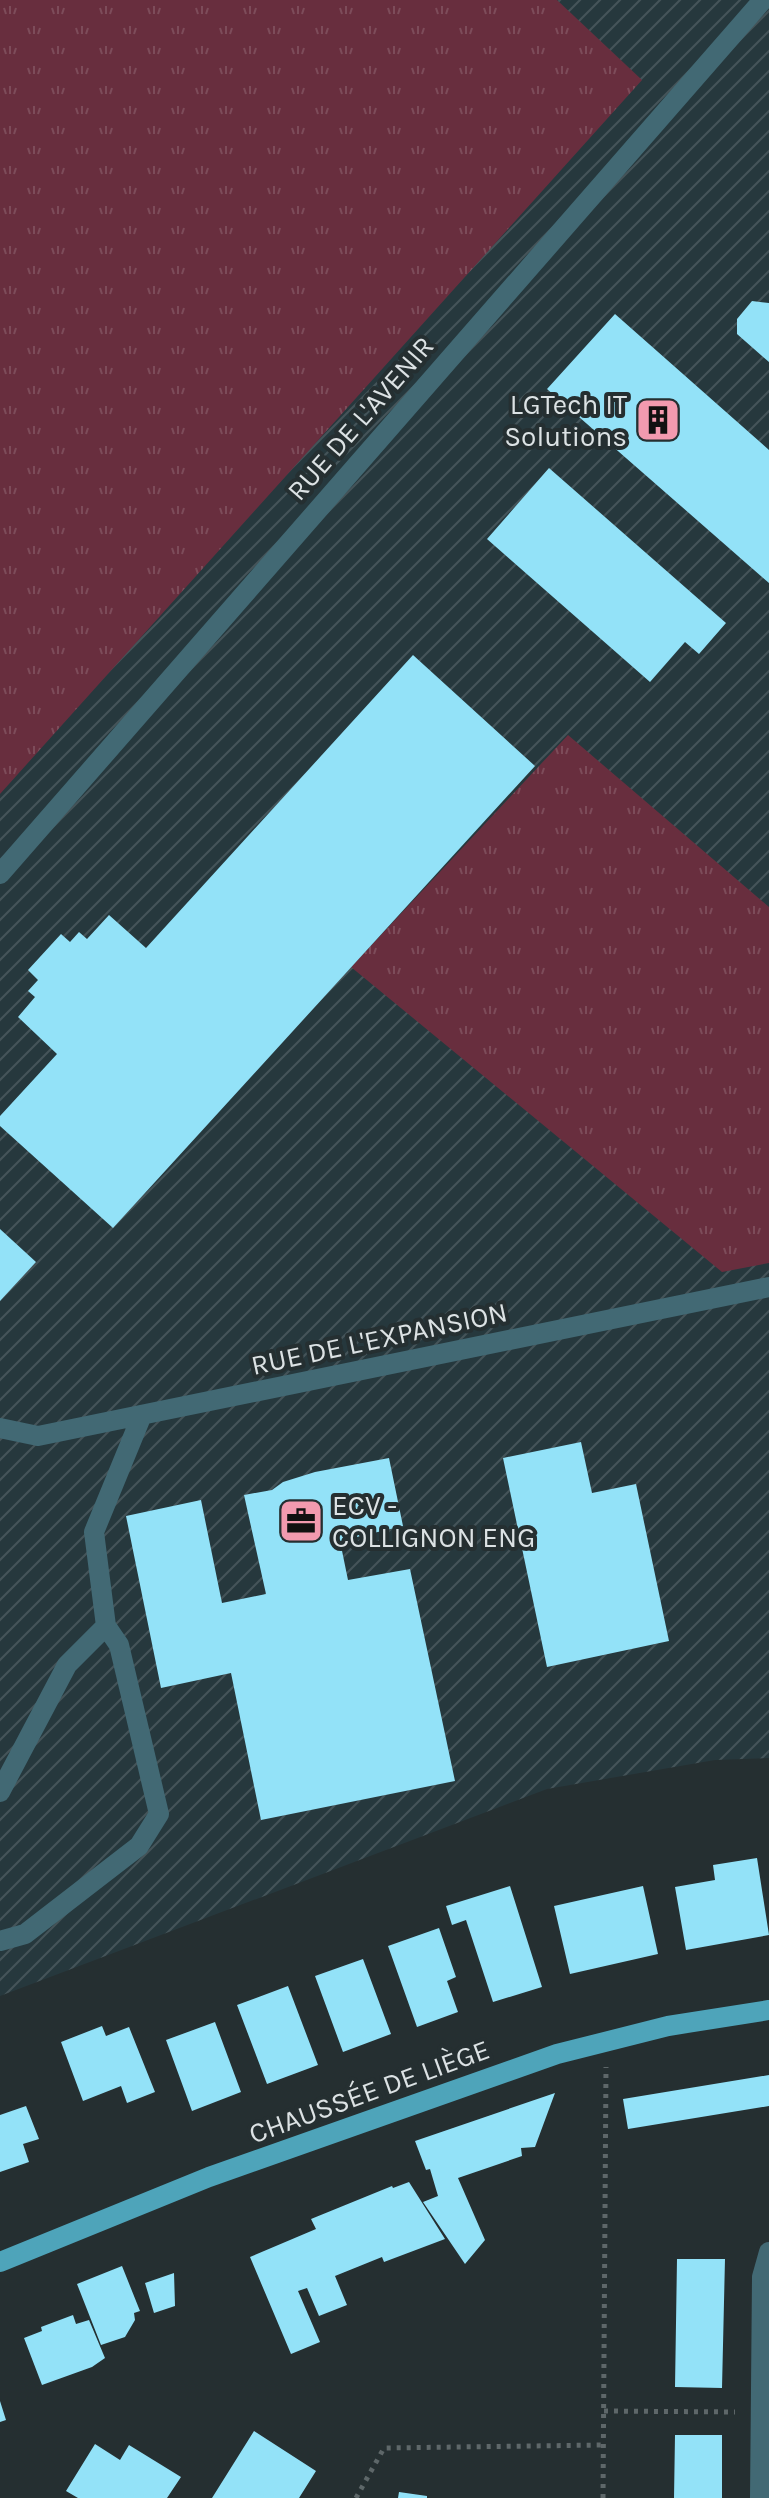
<svg xmlns="http://www.w3.org/2000/svg" width="769" height="2498" font-family="Karla,sans-serif">
	<style>
		.industrial { fill: url(#industrial-furrows) }
		.grass { fill: url(#grass-tufts) }
		.building { fill: #93e2f8 }
		.lines { fill: none; stroke-linecap: round; stroke-linejoin: round }
		.path { stroke: #5e6769; stroke-width: 5; stroke-dasharray: 4 6; stroke-linecap: butt }
		.minor { stroke: #426974; stroke-width: 20 }
		.major { stroke: #4ea4ba; stroke-width: 20 }
		.labels { text-anchor: middle; stroke-width: 8; stroke-linejoin: round; paint-order: stroke }
		.poi-label { font-size: 28px; fill: #dce2e4; stroke: #252f31; text-anchor: end }
		.street-label { font-size: 28px; fill: #dce2e4; stroke: #252f31 }
	</style>
	<defs>
		<pattern id="industrial-furrows" width="10" height="10" patternUnits="userSpaceOnUse" patternTransform="scale(2)"><rect width="10" height="10" fill="#26383d"/><path d="M-1 1l2-2M0 10L10 0M9 11l2-2" fill="none" stroke="#455459"/></pattern>
		<pattern id="grass-tufts" width="24" height="20" patternUnits="userSpaceOnUse" patternTransform="scale(2)"><rect width="24" height="20" fill="#682e3e"/><path d="M3 7l-1-3M5 7V3M7 7l1-3M15 17l-1-3M17 17v-4M19 17l1-3" fill="none" stroke="#7d4c5a"/></pattern>
	</defs>
	<rect width="100%" height="100%" fill="#252f31"/>
	<!-- industrial -->
	<path class="industrial" d="M0 0H769V1758L715 1760 547 1789 0 1996Z"/>
	<!-- grass -->
	<path class="grass" d="M0 0H557L642 80 0 794Z
		M568 735 769 907V1263L722 1272 351 967Z"/>
	<!-- building -->
	<path class="building" d="M752 301 769 303V362L737 334V319Z
		M615 314 769 450V583L547 389Z
		M549 468 726 623 699 654 685 642 650 682 487 539Z
		M413 655 535 766 113 1228 0 1126V1116L57 1054 18 1017 35 997 28 991 38 980 28 970 61 934 70 942 79 932 87 939 109 915 146 948Z
		M0 1229 36 1262 0 1301Z
		M581 1442 592 1493 636 1484 669 1641 547 1667 503 1458Z
		M389 1458 403 1526 340 1541 348 1580 410 1569 455 1781 261 1820 231 1673 161 1688 126 1516 201 1500 222 1603 266 1594 244 1495 272 1490 283 1482 315 1472Z
		M757 1858 769 1935 686 1950 675 1887 715 1880 713 1865Z
		M510 1886 542 1987 493 2002 466 1920 452 1925 446 1906Z
		M643 1886 658 1954 570 1974 554 1906Z
		M439 1928 456 1977 447 1981 458 2012 417 2027 388 1946Z
		M363 1959 391 2034 343 2052 315 1976Z
		M288 1986 318 2065 267 2084 237 2005Z
		M215 2022 241 2092 192 2111 166 2040Z
		M102 2026 106 2036 129 2027 155 2092 127 2103 121 2086 83 2101 61 2042Z
		M769 2075V2106L628 2129 623 2099Z
		M555 2093 535 2147 521 2148 522 2156 458 2178 485 2240 465 2264 423 2202 438 2196 430 2169 426 2170 415 2141Z
		M26 2106 39 2139 23 2144 29 2162 0 2172V2115Z
		M409 2182 445 2239 384 2262 382 2257 335 2276 347 2305 319 2316 307 2288 298 2291 320 2342 291 2354 250 2257 316 2229 311 2219 392 2186 393 2188Z
		M677 2259H725L722 2388 675 2387Z
		M122 2266 140 2311 134 2313 135 2320 125 2337 101 2345 77 2284Z
		M174 2273 175 2306 154 2313 145 2283Z
		M73 2315 76 2324 89 2320 105 2358 92 2367 42 2385 24 2338 42 2331 41 2327Z
		M0 2401 6 2420 0 2422Z
		M254 2431 316 2471 299 2498H212Z
		M675 2435H722V2498H674Z
		M95 2444 120 2460 129 2445 181 2477 167 2498H78L66 2491Z
		M399 2492 427 2496V2498H398Z"/>
	<g class="lines">
		<!-- path -->
		<path class="path" d="M604 2411 735 2412
			M356 2498 384 2448 603 2445
			M603 2498 606 2067"/>
		<!-- minor -->
		<path class="minor" d="M0 874 763 0
			M0 1428 38 1436 769 1287
			M0 1792 67 1665 106 1626
			M0 1941 25 1934 139 1846 159 1814 119 1645 106 1626 94 1532 142 1415
			M760 2498 762 2277 769 2252"/>
		<!-- major -->
		<path class="major" d="M0 2262 209 2177 557 2054 668 2026 769 2010"/>
	</g>
	<!-- icons -->
	<defs>
		<g id="building-square" transform="scale(2.3)"><rect x="-9" y="-9" width="18" height="18" rx="4" fill="#f29aaf" stroke="#252f31"/><path d="M-4-6H4V6H1V3H-1V6H-4ZM-2.5-4.3h1.7v1.8h-1.7ZM.8-4.3h1.7v1.8H.8ZM-2.5-1h1.7V.8h-1.7ZM.8-1h1.7V.8H.8Z" fill="#111"/></g>
		<g id="office-square" transform="scale(2.3)"><rect x="-9" y="-9" width="18" height="18" rx="4" fill="#f29aaf" stroke="#252f31"/><path d="M-6-3h4V-5.5h4V-3h4V5H-6ZM-1-4.5V-3h2v-1.5ZM-6 0V1H6V0Z" fill="#111"/></g>
	</defs>
	<g fill-rule="evenodd">
		<use href="#building-square" x="658" y="420"/>
		<use href="#office-square" x="301" y="1521"/>
	</g>
	<g class="labels">
		<!-- poi labels -->
		<g class="poi-label">
			<text x="627" y="414">LGTech IT<tspan x="627" dy="32">Solutions</tspan></text>
			<text x="332" y="1515" text-anchor="start">ECV -<tspan x="332" dy="32">COLLIGNON ENG</tspan></text>
		</g>
		<!-- street labels -->
		<g class="street-label">
			<text transform="translate(360 418) rotate(-49)" y="10">RUE DE L'AVENIR</text>
			<text transform="translate(379 1338) rotate(-12)" y="10">RUE DE L'EXPANSION</text>
			<text transform="translate(369 2091) rotate(-20)" y="10">CHAUSSÉE DE LIÈGE</text>
		</g>
	</g>
</svg>
